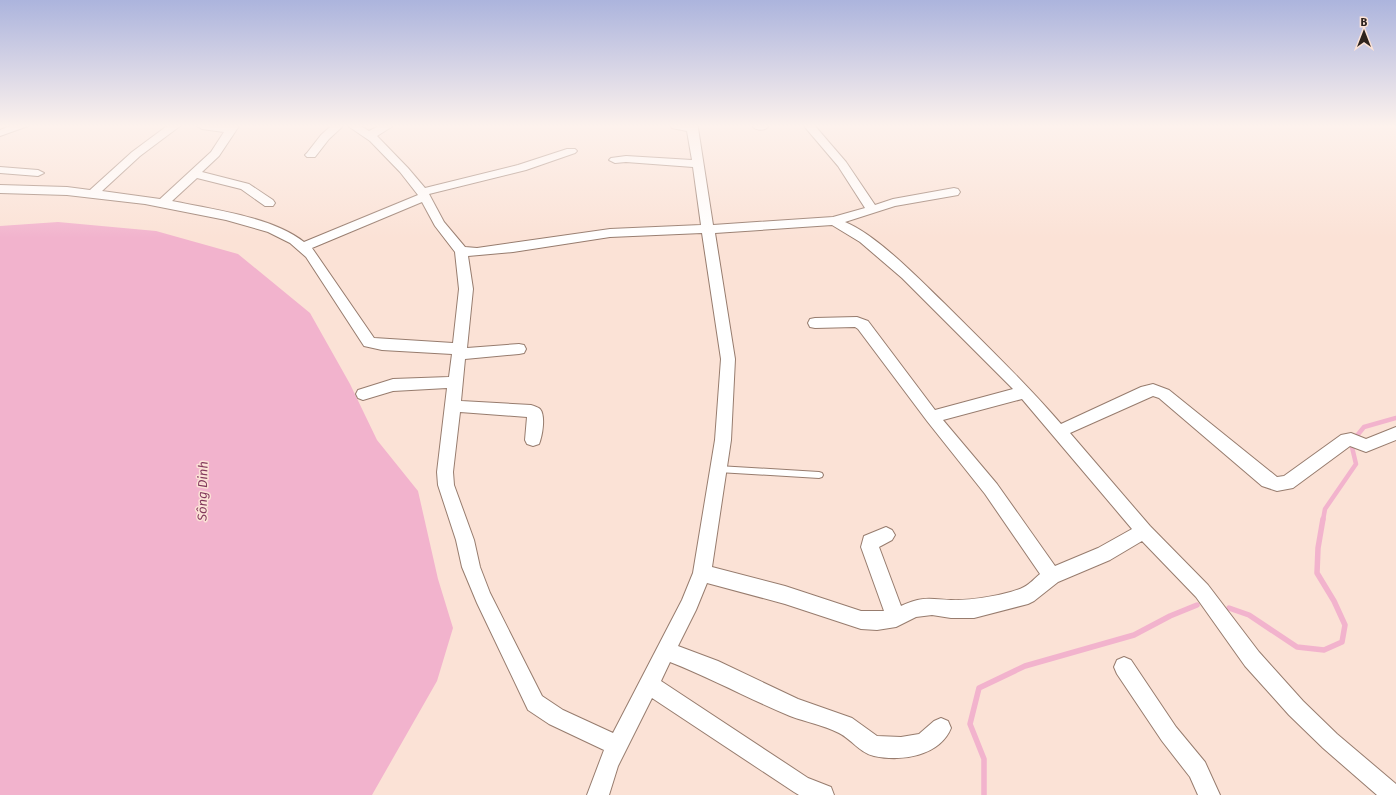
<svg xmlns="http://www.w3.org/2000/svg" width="1396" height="795" font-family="'Fira Sans',sans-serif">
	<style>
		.water { fill: #f2b3cd }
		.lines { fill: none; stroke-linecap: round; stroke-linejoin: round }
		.stream-far1 { stroke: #f2b3cd; stroke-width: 4.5 }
		.stream { stroke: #f2b3cd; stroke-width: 5.5 }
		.lane-casing { stroke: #977c6e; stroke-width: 2 }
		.street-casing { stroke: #977c6e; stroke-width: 2 }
		.lane { fill: #fff; fill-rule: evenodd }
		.street { fill: #fff; fill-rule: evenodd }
		.labels { text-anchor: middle; stroke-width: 3; stroke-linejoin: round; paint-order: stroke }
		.water-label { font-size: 13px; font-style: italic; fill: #83385c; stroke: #fbe2d6 }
	</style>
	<rect width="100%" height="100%" fill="#fbe2d6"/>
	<!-- water -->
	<path class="water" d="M58 222 156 231 238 254 310 313 350 384 377 440 418 491 438 579 453 628 437 681 372 795H0V226Z"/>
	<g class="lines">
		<!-- stream-far1 -->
		<path class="stream-far1" d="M1323 520 1325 509 1356 464 1351 443 1364 427 1396 418"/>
		<!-- stream -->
		<path class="stream" d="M1229 608 1249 615 1297 647 1324 650 1342 642 1345 625 1334 601 1317 573 1318 548 1323 519
			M984 795V759L970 724 979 688 1025 666 1134 635 1170 616 1197 605"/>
		<!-- lane casing -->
		<g class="lane-casing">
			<path id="lane" d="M718 466 819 472 822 473 823 475 822 477 819 478 718 472 715 471 714 469 715 467Z"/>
		</g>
		<!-- street casing -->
		<g class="street-casing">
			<path id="street" d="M10 126H28L0 136V130Z
				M167 126H180L140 156 102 191 160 199 211 152 224 132 202 129 197 126H239L219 156 202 172 249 184 273 200 275 203 273 206H265L241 189 197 178 172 201C211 209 273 217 304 242L418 195 400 172 370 141 348 126H361L369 131 379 126H393L377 136 408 168 425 188 518 165 567 149H575L577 151 575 153 526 170 429 194 444 222 465 247 477 248 610 229 701 225 693 167 626 162 615 163 609 160 611 158 626 156 692 160 687 131 672 128 671 126H697L698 128 713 225 833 217 865 208 838 166 804 126H815L846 162 875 205 893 199 954 188 958 189 960 192 958 195 895 206 845 222C878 236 918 278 944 303 984 343 1024 381 1061 424L1141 387 1153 384 1169 390 1277 477 1284 476 1341 435 1351 433 1366 439 1396 427V440L1366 452 1350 446 1293 488 1277 491 1262 486 1159 398 1153 396 1070 433 1150 526 1208 585 1259 652 1303 701 1337 734 1396 784V795H1377L1323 748 1289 715 1245 666 1196 597 1142 541 1110 560 1058 582 1034 601 1028 604 974 618H951L932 615 916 617 896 627 877 630 861 629 785 604 707 583 696 610 678 646 718 661 798 699 852 718 877 736 901 737 919 734 934 721 941 718 948 721 951 728C940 756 901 762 874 756 860 753 851 739 839 733 823 725 806 722 790 716 749 699 711 678 670 662L661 681 808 778 831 787 834 795H799L794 792 652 698 618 766 609 795H587L604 750 549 724 528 710 477 603 462 567 456 540 438 485 437 472 447 388 393 391 363 400 358 398 356 394 358 390 393 379 449 377 452 354 382 350 364 346 306 257 290 243 268 232 226 220 145 204 67 195 0 193V185L67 187 90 190 132 152ZM422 202 435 226 455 252 459 289 453 343 374 338 312 248ZM832 225 860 242 902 278 1013 389 935 410 868 321 857 317 815 318 810 319 808 323 810 327 815 328 855 327 858 329 927 421 985 494 1040 574C1035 578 1030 584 1024 587 1009 595 968 601 951 600 930 599 922 596 901 606L879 547 892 540 895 535 892 530 886 527 864 536 861 547 884 611H861L785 586 712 567 731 440 735 359 715 233ZM702 233 721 359 715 440 693 573 682 600 613 733 563 710 542 696 490 593 480 567 474 540 454 485 453 472 460 412 527 417 525 440 527 444 533 446 539 444C542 437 546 416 540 409 538 407 534 406 531 405L461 401 465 359 519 354 524 353 526 349 524 345 519 344 467 348 473 289 468 256 513 252 610 237ZM1022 399 1132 529 1098 548 1055 566 997 484 943 420Z
				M331 126H343L329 139 315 157H307L305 155 307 153 321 135Z
				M752 126H769C765 131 756 131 752 126Z
				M0 167 38 170 44 173 38 176 0 173Z
				M1124 657 1131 660 1176 727 1205 762 1220 795H1198L1190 777 1162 741 1117 674 1114 667 1117 660Z"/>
		</g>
		<!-- lane -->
		<use href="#lane" class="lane"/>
		<!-- street -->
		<use href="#street" class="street"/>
	</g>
	<!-- sky -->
	<linearGradient id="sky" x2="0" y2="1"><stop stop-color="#acb4dd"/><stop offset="0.53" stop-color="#fdf2ed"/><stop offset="1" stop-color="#fdf2ed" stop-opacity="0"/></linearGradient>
	<rect width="1396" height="238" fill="url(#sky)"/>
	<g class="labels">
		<!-- water labels -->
		<g class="water-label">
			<text transform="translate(202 491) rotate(-89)" y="5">Sông Dinh</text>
		</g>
	</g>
	<!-- north arrow -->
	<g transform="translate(1364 32)" stroke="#fbe2d6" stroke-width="3" paint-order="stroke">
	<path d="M0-3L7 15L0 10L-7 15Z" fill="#2e231d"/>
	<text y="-6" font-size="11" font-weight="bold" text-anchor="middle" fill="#2e231d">B</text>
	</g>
</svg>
